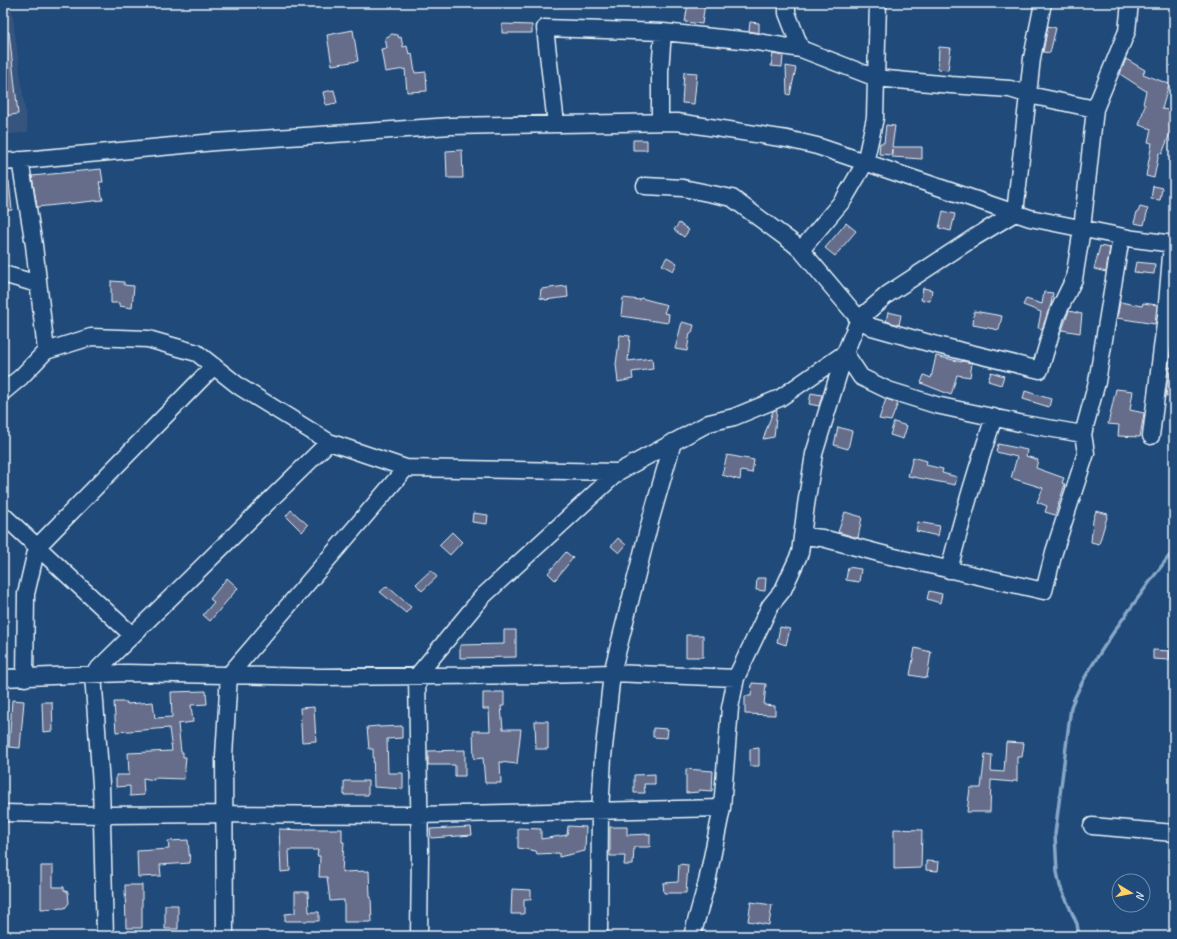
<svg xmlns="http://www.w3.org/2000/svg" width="1177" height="939" font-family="Caveat,sans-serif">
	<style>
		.built { fill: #34547f }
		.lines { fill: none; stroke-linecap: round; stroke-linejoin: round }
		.stream { stroke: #88a7c6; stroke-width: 3.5 }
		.building { fill: #656d8b; stroke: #e8f1f8 }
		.minor-casing { stroke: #e8f1f8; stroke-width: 19 }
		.minor { stroke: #1f4a7a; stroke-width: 16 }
	</style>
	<rect width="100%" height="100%" fill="#1f4a7a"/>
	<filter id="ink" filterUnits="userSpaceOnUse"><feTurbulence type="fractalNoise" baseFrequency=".025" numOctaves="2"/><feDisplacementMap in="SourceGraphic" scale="8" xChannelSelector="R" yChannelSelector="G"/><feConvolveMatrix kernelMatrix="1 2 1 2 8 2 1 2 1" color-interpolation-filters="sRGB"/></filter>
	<g filter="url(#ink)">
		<!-- built -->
		<path class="built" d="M3 3H11L28 132 3 135Z"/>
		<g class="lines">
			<!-- stream -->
			<path class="stream" d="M1079 936 1077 924 1060 886 1057 872 1055 834 1071 707C1082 678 1100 653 1117 627 1136 601 1154 575 1174 550"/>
		</g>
		<!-- building -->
		<path class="building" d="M688 3H705L702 24 685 22Z
			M750 22 759 23V33L749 31Z
			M502 24 532 25V33H502Z
			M1048 26 1056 28 1050 53 1043 52Z
			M353 30 358 61 332 65 327 35Z
			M3 32H9L18 114 3 116Z
			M392 34 398 35 399 38 401 37 403 47 407 46 409 54 412 53 415 73 426 72 427 91 407 92 405 69 385 72 381 49 387 48 385 38Z
			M939 47 951 48 948 70 938 69Z
			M773 54 783 56 782 67 771 66Z
			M1126 59 1145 70 1143 74 1169 84 1162 109 1174 111V123L1162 154 1159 153 1154 178 1146 176 1152 143 1148 142 1151 129 1139 125 1145 105 1143 104 1146 91 1120 74Z
			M786 66 796 68 790 95 787 94Z
			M684 72 697 73 694 104 682 103Z
			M334 90 337 103 326 105 323 92Z
			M886 125 895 126 892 147H922V159L892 157V149L891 155 879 154 880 143H884Z
			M633 140H647V150H633Z
			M462 150 463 178H447L446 151Z
			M101 169 103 182H99L103 200 37 207 32 176Z
			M9 181 12 210 4 211 3 182Z
			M1153 186 1162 188 1160 200 1151 199Z
			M1140 207 1148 209 1144 225 1134 223 1137 212H1138Z
			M943 211 955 214 951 231 939 228Z
			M679 223 689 230 684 237 674 230Z
			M846 223 856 231 835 256 825 248Z
			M1100 246 1110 248 1106 272 1094 269Z
			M667 257 677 263 673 271 662 265Z
			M1136 262 1155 264 1154 274 1134 272Z
			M111 281 124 282V285L134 286 132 308 119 306V303H111Z
			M567 286 568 297 545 300V299L540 298 541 289Z
			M923 288 932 290 930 301 921 300Z
			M1044 292 1053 293 1051 304 1042 329 1038 328 1041 312 1023 305 1026 299 1042 304Z
			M623 298 640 300 641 298 667 305 664 313 669 314 668 323 621 316Z
			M1120 302 1142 306 1143 303 1157 305 1155 324 1117 318Z
			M974 311 1002 316 999 330 973 325Z
			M1069 311 1082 314 1080 333 1062 330Z
			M888 312 901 315 899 325 886 321Z
			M682 322 694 325 692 333H690L687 351 675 349Z
			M620 335 630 336 628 361 652 358 653 369 632 372 633 379 618 382 616 364Z
			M936 356 962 362V361L972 363 970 377 957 375 951 395 921 383 924 375 931 378Z
			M1169 367 1174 368V396H1166Z
			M991 372 1004 376 1001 385 988 381Z
			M1116 389 1133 391 1130 410 1144 413 1140 437 1118 436 1119 425 1108 424Z
			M1025 391 1051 399 1049 407 1023 399Z
			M811 393 822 395 819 406 809 404Z
			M886 399 898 403 891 421 879 419Z
			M777 409 774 437 763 439 773 411Z
			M894 422 907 426 903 439 890 435Z
			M838 427 852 431 848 449 834 445Z
			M998 444 1027 450 1026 456 1038 460 1036 468 1064 478 1062 483 1065 484 1055 515 1045 512 1047 506 1037 502 1043 488 1011 478 1017 457 996 452Z
			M727 455 754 460 752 473 741 471 740 480 722 475Z
			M913 457 927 461 926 465 943 469 942 473 957 477 955 485 908 476Z
			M291 510 308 525 302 532 286 516Z
			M1096 511 1108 514 1099 544 1091 542 1093 520Z
			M845 512 862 517 858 538 838 532Z
			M473 513 488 515 487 524 472 522Z
			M918 522 940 526 938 536 916 531Z
			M452 532 462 542 450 555 439 545Z
			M618 538 626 545 619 553 611 546Z
			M566 552 573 558 555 580 548 573Z
			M848 567 861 569 859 582 846 580Z
			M431 570 437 577 422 591 416 584Z
			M227 578 238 588 210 621 203 615 214 602 210 599Z
			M757 578H766L765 591 756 590Z
			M387 586 411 607 406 613 380 592Z
			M929 591 942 594 940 603 927 599Z
			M780 627 790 629 786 645 777 642Z
			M504 630H516V657L460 658V645L504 644Z
			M686 635H703V657H686Z
			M915 648 931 652 927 678 910 675Z
			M1153 650 1170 651 1169 660 1153 659Z
			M752 683 766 684 764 705 775 706V715L745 714V696H751Z
			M206 691 207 704 191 705 193 722 178 724 181 752H183V757H186L184 779 154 778V780L143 778 144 795 130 796V786L116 787V775H129L128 753 172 751 169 728 116 732 114 702H127V704L153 702 155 718 172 717 171 692Z
			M495 692H504V706H501L503 729H521L517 764 500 762 501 783H485L483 758 474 759 473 731H490L489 709H483V693H495Z
			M12 700 24 701 20 748 9 747Z
			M42 702H52L53 731 43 732Z
			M314 707 316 741 302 742 300 708Z
			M535 721H548V749H536Z
			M379 726V727L402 726V738L387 739 388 773H403V789L374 787 373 749H369L367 727Z
			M653 728 668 729 667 738 653 737Z
			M1006 742 1024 743 1022 757H1017V781H1013V782L991 780 990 812H967L970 788H981L985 754 992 755 991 771 1004 772Z
			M759 748V766H750V749Z
			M465 750V776H455V765H428V751Z
			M686 769 713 771 712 791 699 790V792L686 793Z
			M655 774V784H644L645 793H634V775Z
			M344 781H368V795H344Z
			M568 826 586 827 585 851 559 857V853L537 854 536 851 518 848V828L541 829V839L567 835Z
			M471 827 472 835 431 838 430 829Z
			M610 827H627V835L650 834V847H634L633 865H624L625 856H610Z
			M279 829 304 830V829H342V842H344L342 872 369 871 370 897H371L372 922H344V900L330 901 327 877H319L320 856H317L318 850H289L290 871 281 872Z
			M894 829 922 830 921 868 894 869Z
			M188 840 190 863 160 865 161 876 138 877 137 851 169 849 168 841Z
			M926 861 939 862 938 871 926 870Z
			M679 864 688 865 686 893H664L663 883 678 882Z
			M41 866H53V887H64V890L68 892 69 903 65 908 41 909Z
			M125 885H142V928H126Z
			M512 889 531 890V899H524V914H511Z
			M295 892H308L309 912H319V921H285V914L295 913Z
			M751 902 772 905 769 925 748 921Z
			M165 905H178V929H165Z"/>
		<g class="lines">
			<!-- minor casing -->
			<g class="minor-casing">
				<path id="minor" d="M787 3V13L801 49
					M660 122V71L663 32
					M556 124 545 28 663 32 751 41 801 49 876 78 951 85 1010 89 1029 95 1095 109
					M20 160 34 245 46 351
					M3 162 215 142 451 126 677 122 787 139 817 146 1030 218 1134 239 1174 244
					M645 186 683 188 732 198 793 243 801 250 859 319 872 327 929 343 1040 370 1056 316 1074 279 1082 229 1095 109 1127 31 1130 3
					M801 250 844 199 865 163 875 118 878 3
					M3 274 38 284
					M845 353 861 377 888 390 936 405 1024 424 1083 434
					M3 392 21 377 46 351 91 337 148 339 197 353 240 387 329 442 406 468 618 472 709 423 734 417 780 398 845 353 859 319 888 294 975 237 1015 213 1032 58 1043 3
					M1151 436 1166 316 1172 244
					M3 515 132 635
					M802 536 822 538 890 556 1044 591 1054 552 1086 453 1083 434 1097 382 1121 237
					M949 570C962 518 977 468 994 417
					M3 678 126 673 320 677 544 675 612 673 736 678
					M25 678 26 594 37 547 214 366
					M3 813 102 815 224 814 419 815 722 808
					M1092 826 1174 833
					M105 936 101 785 93 674 329 442
					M225 936 224 756 229 675 406 468
					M419 936 420 854 417 676 482 597 618 472
					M599 936 600 812 603 757 612 673 650 522 673 442
					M692 936 707 882 722 808 730 708 736 678 770 606 783 590 800 553 806 505 814 454 845 353"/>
			</g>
			<!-- minor -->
			<use href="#minor" class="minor"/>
		</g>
	</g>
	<!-- margin -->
	<rect width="1177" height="939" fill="none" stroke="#1f4a7a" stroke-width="16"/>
	<rect x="8" y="8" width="1161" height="923" fill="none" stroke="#e8f1f8" stroke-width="1.5" filter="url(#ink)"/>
	<!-- north arrow -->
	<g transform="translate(1131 893) rotate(100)"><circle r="19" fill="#1f4a7a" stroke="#6f8dac"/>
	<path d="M0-3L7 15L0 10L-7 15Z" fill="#ffd166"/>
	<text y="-6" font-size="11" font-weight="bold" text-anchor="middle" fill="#e8f1f8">N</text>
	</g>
</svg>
